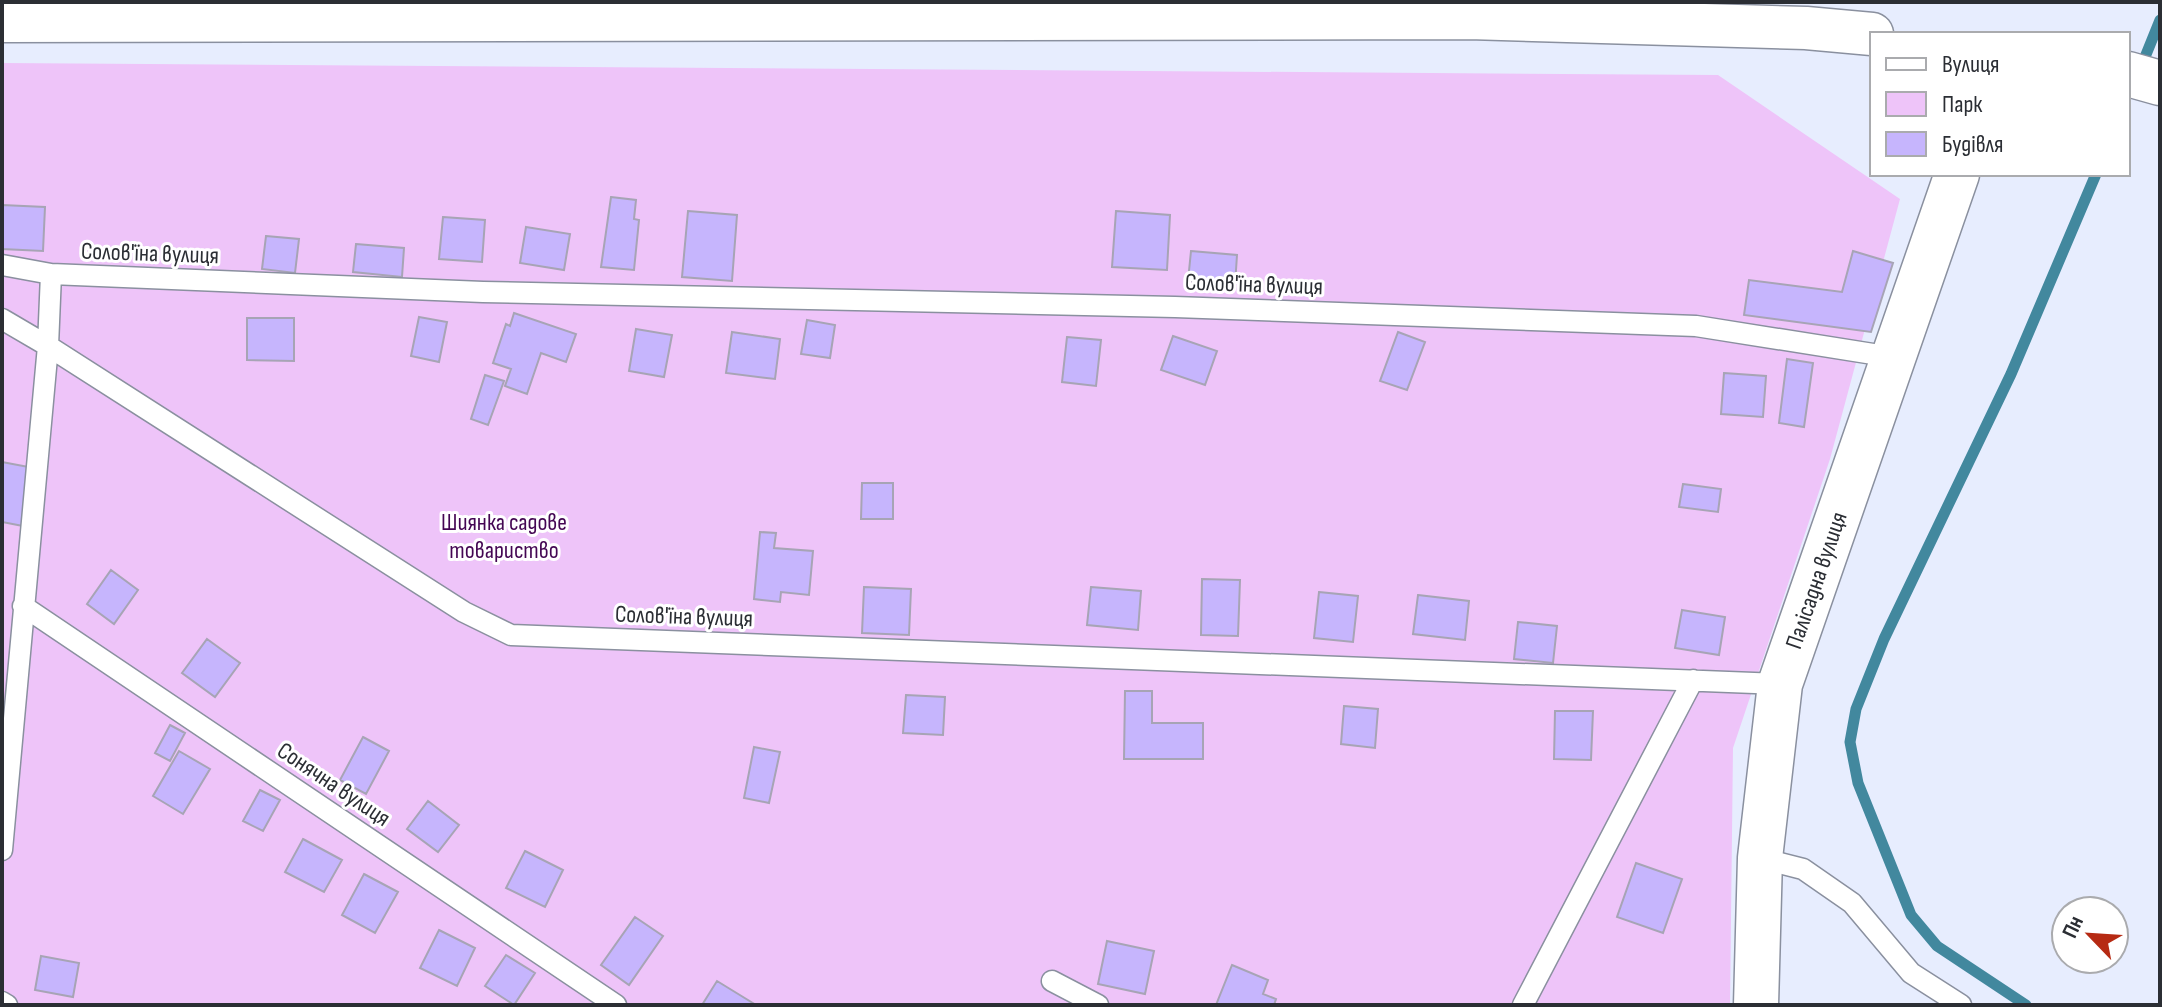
<svg xmlns="http://www.w3.org/2000/svg" width="2162" height="1007" font-family="'Sofia Sans Condensed',sans-serif">
	<style>
		.green { fill: #eec4f9 }
		.lines { fill: none; stroke-linecap: round; stroke-linejoin: round }
		.stream { stroke: #42889e; stroke-width: 11 }
		.building { fill: #c6b5fd; stroke: #a7a4b5; stroke-width: 2 }
		.service-casing { stroke: #8a909f; stroke-width: 23 }
		.minor-casing { stroke: #8a909f; stroke-width: 45 }
		.tertiary-casing { stroke: #8a909f; stroke-width: 47 }
		.service { stroke: #fff; stroke-width: 20 }
		.minor { stroke: #fff; stroke-width: 42 }
		.tertiary { stroke: #fff; stroke-width: 44 }
		.labels { text-anchor: middle; stroke-width: 6; stroke-linejoin: round; paint-order: stroke }
		.street-label { font-size: 24px; fill: #2b2e34; stroke: #fff }
		.park-label { font-size: 24px; fill: #440653; stroke: #fff }
	</style>
	<rect width="100%" height="100%" fill="#e7edfe"/>
	<!-- green -->
	<path class="green" d="M2 63 1718 75 1900 199 1830 459 1733 748 1730 1005H2Z"/>
	<g class="lines">
		<!-- stream -->
		<path class="stream" d="M2141 67 2160 20
			M2026 1005 1937 946 1911 915 1858 783 1850 742 1856 709 1884 639 2011 374 2096 174"/>
	</g>
	<!-- building -->
	<path class="building" d="M611 197 636 200 634 219 639 220 634 270 601 267Z
		M2 205 45 207 43 251 2 249Z
		M688 211 737 215 732 281 682 277Z
		M1116 211 1170 215 1167 270 1112 267Z
		M443 217 485 220 482 262 439 259Z
		M526 227 570 234 564 270 520 263Z
		M266 236 299 239 295 273 262 269Z
		M356 244 404 248 402 277 353 272Z
		M1191 251 1237 255 1235 285 1188 281Z
		M1853 251 1893 263 1871 332 1744 315 1749 280 1842 292Z
		M514 313 576 334 566 362 541 353 527 394 505 386 511 369 493 363 506 324 510 326Z
		M419 317 447 322 439 362 411 356Z
		M247 318H294V361L247 360Z
		M807 320 835 325 830 358 801 354Z
		M636 329 672 335 664 377 629 371Z
		M732 332 780 339 775 379 726 373Z
		M1398 332 1425 342 1407 390 1380 381Z
		M1173 336 1217 351 1205 385 1161 370Z
		M1067 337 1101 340 1096 386 1062 382Z
		M1787 359 1813 363 1804 427 1779 423Z
		M1724 373 1766 376 1763 417 1721 414Z
		M485 375 504 381 488 425 471 419Z
		M2 462 34 468 23 526 2 522Z
		M862 483H893V519H861Z
		M1683 484 1721 489 1718 512 1679 507Z
		M760 532 776 533 774 548 813 551 809 595 781 592 780 602 754 599Z
		M111 570 138 590 114 624 87 604Z
		M1202 579 1240 580 1238 636 1201 635Z
		M864 587 911 589 909 635 862 633Z
		M1091 587 1141 591 1138 630 1087 625Z
		M1319 592 1358 596 1353 642 1314 638Z
		M1418 595 1469 601 1465 640 1413 634Z
		M1682 610 1725 617 1719 655 1675 648Z
		M1518 622 1557 626 1553 663 1514 659Z
		M207 639 240 663 215 697 182 673Z
		M1125 691H1152V723H1203V759H1124Z
		M906 695 945 697 943 735 903 733Z
		M1344 706 1378 709 1375 748 1341 744Z
		M1555 711H1593L1591 760 1554 759Z
		M170 725 185 733 170 761 155 753Z
		M363 737 389 751 366 794 340 780Z
		M754 747 780 752 769 803 744 798Z
		M179 751 210 769 183 814 153 796Z
		M260 790 280 800 263 831 243 821Z
		M428 801 459 825 438 852 407 829Z
		M303 839 342 860 324 892 285 872Z
		M525 851 563 870 545 907 506 888Z
		M1636 863 1682 879 1663 933 1617 917Z
		M364 874 398 892 375 933 342 915Z
		M635 917 663 936 629 985 601 965Z
		M439 930 475 948 457 986 420 968Z
		M1107 941 1154 951 1145 994 1098 984Z
		M506 955 535 973 514 1005 485 986Z
		M41 956 79 963 73 997 35 990Z
		M1232 965 1268 980 1263 994 1276 999 1274 1005H1216Z
		M717 981 756 1005H702Z"/>
	<g class="lines">
		<!-- service casing -->
		<g class="service-casing">
			<path id="service" d="M2 265 51 274
				M2 319 48 346 2 850
				M23 606 616 1005
				M1780 684 511 635 464 612 48 346 51 274 483 292 1175 307 1696 326 1892 357
				M1760 858 1803 869 1852 903 1911 973 1961 1005
				M1052 981 1098 1005
				M2 1002 7 1005
				M1523 1005 1693 680"/>
		</g>
		<!-- minor casing -->
		<g class="minor-casing">
			<path id="minor" d="M2 21 1469 18 1806 28 1872 34"/>
		</g>
		<!-- tertiary casing -->
		<g class="tertiary-casing">
			<g id="tertiary">
				<path d="M2128 74 2160 83"/>
				<path id="s1" d="M1756 1005 1760 858 1780 684 1957 174"/>
			</g>
		</g>
		<!-- service -->
		<use href="#service" class="service"/>
		<!-- minor -->
		<use href="#minor" class="minor"/>
		<!-- tertiary -->
		<use href="#tertiary" class="tertiary"/>
	</g>
	<g class="labels">
		<!-- street labels -->
		<g class="street-label">
			<text transform="translate(150 253) rotate(2)" y="8">Солов'їна вулиця</text>
			<text transform="translate(1254 284) rotate(2)" y="8">Солов'їна вулиця</text>
			<text dy="8" stroke="none"><textPath href="#s1" startOffset="432">Палісадна вулиця</textPath></text>
			<text transform="translate(684 616) rotate(2)" y="8">Солов'їна вулиця</text>
			<text transform="translate(334 784) rotate(34)" y="8">Сонячна вулиця</text>
		</g>
		<!-- park labels -->
		<g class="park-label">
			<text x="504" y="530">Шиянка садове<tspan x="504" dy="28">товариство</tspan></text>
		</g>
	</g>
	<!-- border -->
	<rect width="2162" height="1007" fill="none" stroke="#2b2e34" stroke-width="8"/>
	<!-- legend -->
	<rect x="1870" y="32" width="260" height="144" fill="#ffffff" stroke="#aaabae" stroke-width="2"/>
	<rect x="1886" y="58" width="40" height="12" fill="#ffffff" stroke="#aaabae" stroke-width="2"/>
	<text x="1942" y="72" font-size="24" fill="#2b2e34">Вулиця</text>
	<rect x="1886" y="92" width="40" height="24" fill="#eec4f9" stroke="#aaabae" stroke-width="2"/>
	<text x="1942" y="112" font-size="24" fill="#2b2e34">Парк</text>
	<rect x="1886" y="132" width="40" height="24" fill="#c6b5fd" stroke="#aaabae" stroke-width="2"/>
	<text x="1942" y="152" font-size="24" fill="#2b2e34">Будівля</text>
	<!-- north arrow -->
	<g transform="translate(2090 935) rotate(295)"><circle r="38" fill="#ffffff" stroke="#aaabae" stroke-width="2"/>
	<path d="M0-6L14 30L0 20L-14 30Z" fill="#b62a13"/>
	<text y="-12" font-size="22" font-weight="bold" text-anchor="middle" fill="#2b2e34">Пн</text>
	</g>
</svg>
